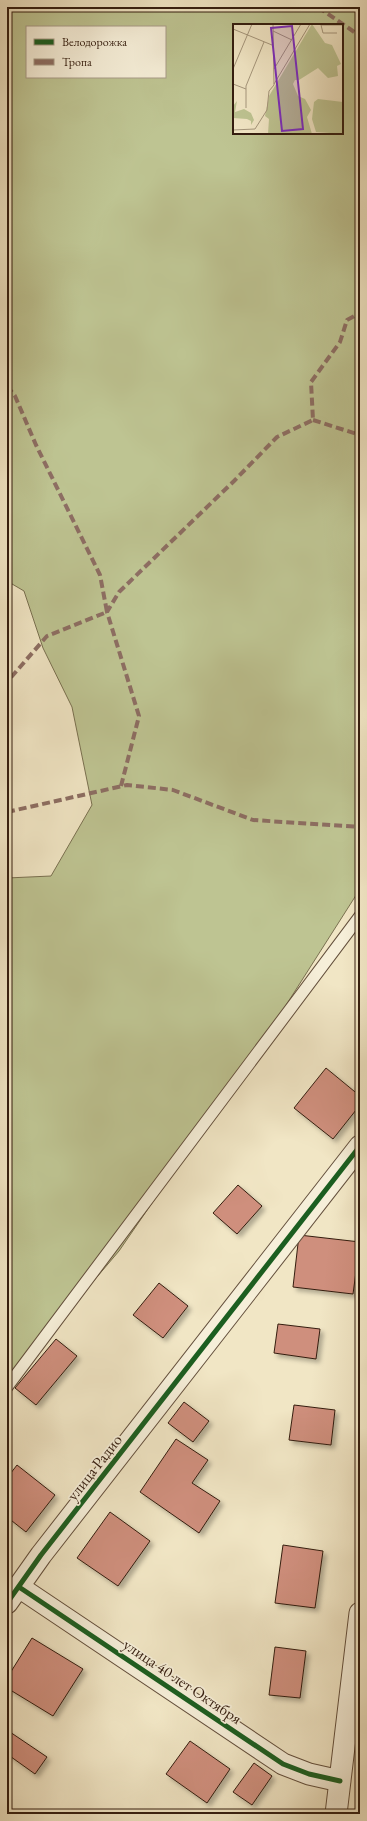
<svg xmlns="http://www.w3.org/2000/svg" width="367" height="1821" font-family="'EB Garamond',serif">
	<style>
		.green { fill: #bec492; stroke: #797050; fill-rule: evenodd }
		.building { fill: #cf8f7d; stroke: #341d0f; filter: url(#shadow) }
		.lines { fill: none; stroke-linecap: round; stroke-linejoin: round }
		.lane-casing { stroke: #634f3c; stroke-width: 13 }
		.street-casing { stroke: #634f3c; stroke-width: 23 }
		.lane { stroke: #f6efd9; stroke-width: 11 }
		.street { stroke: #f6efd9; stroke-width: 21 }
		.quiet { stroke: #8d6e63; stroke-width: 4; stroke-dasharray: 8 4; stroke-linecap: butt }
		.cycleway-casing { stroke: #f6efd9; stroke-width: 8 }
		.cycleway { stroke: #1b5e20; stroke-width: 5 }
		.labels { text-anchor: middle; stroke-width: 3.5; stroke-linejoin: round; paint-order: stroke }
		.street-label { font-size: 16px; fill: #341d0f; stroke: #f6efd9 }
		.inset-road { fill: none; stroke: #a5967c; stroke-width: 1 }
		.view { fill: #7b2cbf; fill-opacity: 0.15; stroke: #7b2cbf; stroke-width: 2 }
		.inset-edge { fill: none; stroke: #341d0f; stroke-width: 2 }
	</style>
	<defs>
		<filter id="shadow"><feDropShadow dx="3.5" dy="3.5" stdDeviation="2" flood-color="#0004"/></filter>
	</defs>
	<rect width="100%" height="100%" fill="#f1e6c5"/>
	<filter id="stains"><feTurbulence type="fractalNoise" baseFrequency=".005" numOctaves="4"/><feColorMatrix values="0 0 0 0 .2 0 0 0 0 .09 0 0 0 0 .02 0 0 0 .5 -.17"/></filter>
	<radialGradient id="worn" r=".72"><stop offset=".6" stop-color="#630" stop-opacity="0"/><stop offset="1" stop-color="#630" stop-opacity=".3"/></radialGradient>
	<!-- green -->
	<path class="green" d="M7 7H360V889L260 1046 119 1251 7 1383V878L51 876 92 805 72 707 43 648 24 591 7 581ZM234 25H342V133H234ZM27 27H165V77H27Z"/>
	<!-- building -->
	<path class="building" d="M326 1068 360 1096V1105L333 1139 294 1108Z
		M238 1185 262 1206 237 1234 213 1213Z
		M299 1235 360 1242 353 1294 293 1287Z
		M159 1283 188 1306 163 1338 133 1315Z
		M278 1324 320 1329 316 1359 274 1353Z
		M56 1339 77 1356 36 1405 15 1388Z
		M184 1402 209 1421 193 1442 168 1423Z
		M294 1405 335 1410 331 1445 289 1440Z
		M176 1439 208 1460 192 1483 220 1501 199 1533 140 1492Z
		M17 1465 55 1495 26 1532 7 1517V1478Z
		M110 1512 150 1541 118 1586 77 1558Z
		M283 1545 323 1551 315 1608 275 1603Z
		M32 1638 83 1669 53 1716 7 1688V1678Z
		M275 1647 306 1651 300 1698 269 1695Z
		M7 1730 47 1757 35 1774 7 1754Z
		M190 1741 230 1769 207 1803 166 1774Z
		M254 1763 272 1776 252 1805 233 1792Z"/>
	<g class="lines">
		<!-- lane casing -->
		<g class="lane-casing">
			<path id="lane" d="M7 1387 360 916"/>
		</g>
		<!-- street casing -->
		<g class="street-casing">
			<path id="street" d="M19 1587 283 1764 309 1774 340 1781
				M7 1603 41 1555 360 1146
				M336 1814 360 1613"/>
		</g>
		<!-- lane -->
		<use href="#lane" class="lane"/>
		<!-- street -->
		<use href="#street" class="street"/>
		<!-- quiet -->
		<path class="quiet" d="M318 7 360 36
			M7 386 15 396 36 445 100 575 107 612 47 636 7 682
			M313 420 360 435
			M121 786 139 716 107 612 119 592 234 481 277 437 313 420 311 382 340 342 347 320 360 313
			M7 812 127 785 173 790 253 820 360 827"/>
		<!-- cycleway casing -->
		<g class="cycleway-casing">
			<path id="cycleway" d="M19 1587 283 1764 309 1774 340 1781
				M7 1603 41 1555 360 1146"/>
		</g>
		<!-- cycleway -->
		<use href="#cycleway" class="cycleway"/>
	</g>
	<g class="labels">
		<!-- street labels -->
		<g class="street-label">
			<text transform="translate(94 1467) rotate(-52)" y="6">улица Радио</text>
			<text transform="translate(183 1681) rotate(34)" y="6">улица 40 лет Октября</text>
		</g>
	</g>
	<!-- overview -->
	<g transform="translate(233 24)">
		<rect width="110" height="110" fill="#f1e6c5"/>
		<path d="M79 0 92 19 99 21 108 40 104 42 105 52 95 54 85 44 66 56H62L60 60 65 72 72 75 78 86 74 93 79 110H35L36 95 32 92 36 72ZM85 75 110 78V110L83 108 79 95 81 78ZM4 77 2 88 11 85 18 89 21 96 18 101V97L14 95 0 94V82Z" fill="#bec492"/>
		<path class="inset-road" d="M0 5 39 21M40 7 59 16M104 9H90L88 1H110M0 45 19 0M41 45 68 0M0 60 13 65M41 60 77 0M13 84V62L31 18M22 105 34 86 36 67 41 61 40 0M0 106 22 105"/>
		<path class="view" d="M59 2 70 105 49 107 38 4Z"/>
		<rect width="110" height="110" class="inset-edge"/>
	</g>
	<!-- margin -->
	<rect width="367" height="1821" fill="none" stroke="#f1e6c5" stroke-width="24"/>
	<rect x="8" y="8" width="351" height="1805" fill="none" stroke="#341d0f" stroke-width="2"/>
	<rect x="12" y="12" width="343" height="1797" fill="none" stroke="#341d0f"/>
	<!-- legend -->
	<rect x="26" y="26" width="140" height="52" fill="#f6efd9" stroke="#a89b88"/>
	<rect x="34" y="39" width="20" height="6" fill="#1b5e20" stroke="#a89b88"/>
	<text x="62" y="46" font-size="12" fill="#341d0f">Велодорожка</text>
	<rect x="34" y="59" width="20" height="6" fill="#8d6e63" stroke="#a89b88"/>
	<text x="62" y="66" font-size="12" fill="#341d0f">Тропа</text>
	<rect width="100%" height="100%" filter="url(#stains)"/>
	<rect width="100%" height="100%" fill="url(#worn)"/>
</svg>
